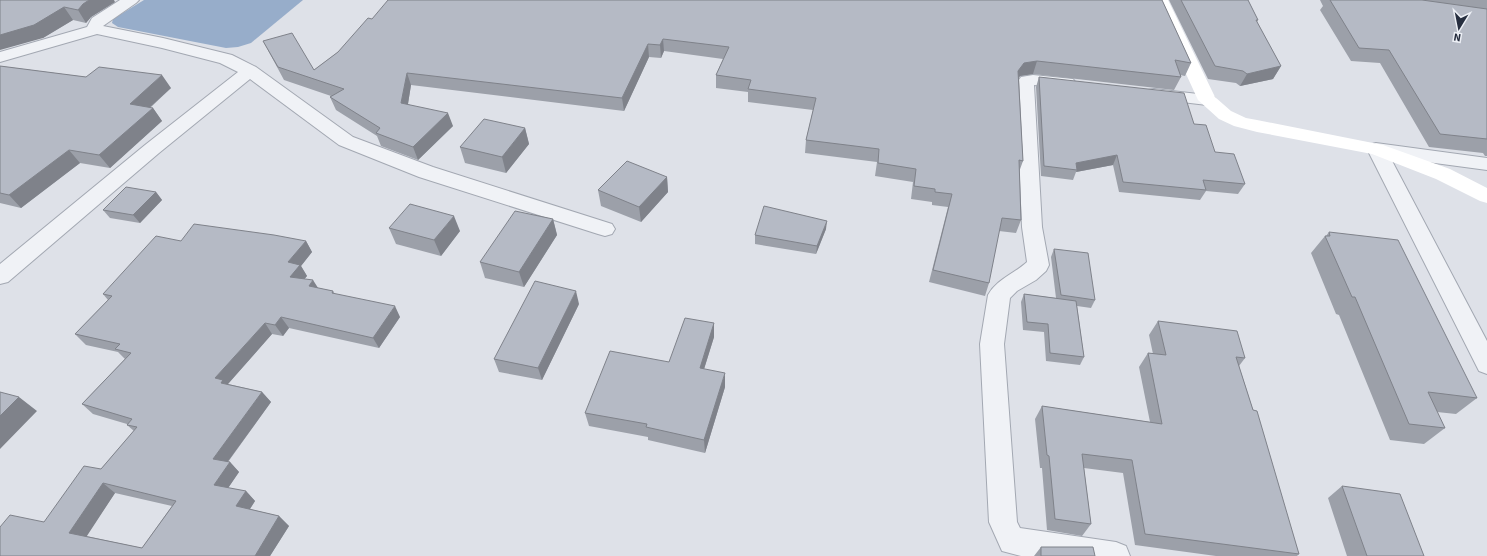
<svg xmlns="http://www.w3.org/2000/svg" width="1487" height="556" font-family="'Source Sans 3',sans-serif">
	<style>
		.water { fill: #97adca }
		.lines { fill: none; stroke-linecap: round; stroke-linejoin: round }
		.street-casing { stroke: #a3a8b2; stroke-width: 2 }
		.street { fill: #f0f2f6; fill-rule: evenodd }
		.secondary { fill: #fff; fill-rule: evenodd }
		.wall { fill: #9ca0a9; fill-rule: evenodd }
		.shaded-wall { fill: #7f828a }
		.building { fill: #b5bac5; stroke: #7f828a; fill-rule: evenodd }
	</style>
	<rect width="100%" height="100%" fill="#dee1e8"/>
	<!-- water -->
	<path class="water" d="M144 0H303L251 43 238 47 226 48 118 27 112 23 113 19Z"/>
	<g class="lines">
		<!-- street casing -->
		<g class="street-casing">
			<path id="street" d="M120 0H139L136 3 103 26 163 38 232 55 256 67 353 137 433 167 612 224 615 229 612 234 605 236 598 234 419 177 339 145 250 79 159 153 8 282 0 284V264L145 145 238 72 220 63 162 48 97 34 0 62V52L87 27 92 18Z
				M1033 75 1073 79 1076 83 1073 87 1067 88 1034 85 1042 227 1049 265 1046 271 1036 280 1017 291 1010 298 1004 344 1017 522 1020 528 1116 542 1126 546 1130 556H1021L1002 551 989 522 980 344 988 295C997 279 1014 274 1027 262L1022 227 1016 84 1021 77Z
				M1154 89 1207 95 1213 96 1216 100 1213 104 1207 105 1148 98 1145 94 1148 90Z
				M1376 143 1487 158V170L1390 157 1487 341V374L1479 371 1367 149 1369 145Z"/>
		</g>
		<!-- street -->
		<use href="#street" class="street"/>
		<!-- secondary -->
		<path class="secondary" d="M1152 0H1168L1215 97 1231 111 1246 118 1257 120 1383 145 1450 169 1487 188V203L1480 201 1436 179 1372 154 1257 132 1234 126 1219 119 1198 100Z"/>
	</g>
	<!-- wall -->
	<path class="wall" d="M0 0 115 2 91 17 86 23 73 20 43 38Z
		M1162 0 1191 63 1185 76 1180 75 1181 77 1174 90 1033 74 1020 76 1019 78 1023 161 1019 172 1021 220 1016 233 999 231 989 283 985 296 929 282 948 207 932 205V202L911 199 913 182 875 176 877 162 805 153 806 140 813 110 748 102V92L716 88V75L723 59 664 51 661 58 649 57 624 111 411 85 408 104 453 126 418 160 381 146 377 136 336 110 330 97 331 96 284 80 263 41 314 70 338 52 372 19Z
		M1169 0H1248L1258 20 1257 22 1281 66 1273 79 1240 86 1236 83 1208 79Z
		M1320 0H1487V156H1485L1483 153 1429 147 1380 63 1351 61 1320 10 1323 6Z
		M0 66 86 77 171 88 150 108H153L162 121 110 168 80 163 21 208 0 203Z
		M1039 77 1194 124 1215 152 1245 184 1238 194 1206 191 1200 200 1119 192 1113 165 1076 172 1073 180 1041 176 1036 87Z
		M525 128 529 144 506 173 465 163 460 147Z
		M667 177 668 192 641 222 601 206 598 190Z
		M156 192 162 200 140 223 110 218 103 210Z
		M553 219 557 235 524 287 485 278 480 262Z
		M389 228 460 231 441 256 396 244Z
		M826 229 816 254 755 244V235Z
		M1329 232 1477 398 1456 414 1437 412 1445 428 1424 444 1390 440 1339 315 1336 314 1311 253 1325 236H1326Z
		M181 241H306L312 252 301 266 307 276 304 279 318 288 333 291 335 294 400 317 379 348 289 328 283 336 272 334 228 384 262 392 271 402 228 462H230L239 472 228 488 246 491 255 501 250 509 279 516 289 526 270 556H0L44 522 101 469 134 431 127 425V424L93 414 82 404 125 359 118 352 86 345 75 334 108 300 103 294ZM115 493 172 506 142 548 86 536Z
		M1054 249 1095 300 1091 308 1077 306 1084 357 1080 365 1046 361 1044 332 1023 330 1021 302 1024 294 1056 298 1051 257Z
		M579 304 542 380 499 372 494 359Z
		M1158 321 1245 358 1239 366 1299 554 1297 556H1216L1135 545 1123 473 1084 468 1091 524 1082 536 1047 530 1042 468H1040L1035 419 1042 406 1150 422 1139 367 1148 353 1153 354 1149 335Z
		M714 323V337L704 369 725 387 705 453 648 440V437L589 426 585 413 669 362Z
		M1342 486 1424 556H1347L1328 498Z
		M1041 547 1095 556H1034Z"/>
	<!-- shaded-wall -->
	<path class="shaded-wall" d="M89 0H114L115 2 91 17 86 23 78 10 83 4Z
		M64 7 73 20 43 38 0 50V35Z
		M663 39 664 51 661 58 660 45Z
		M648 44 649 57 624 111 622 98Z
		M1037 61 1033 74 1020 76 1014 84 1018 71 1024 63Z
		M1281 66 1273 79 1240 86 1247 74Z
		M407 73 411 85 406 116 401 103Z
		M162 75 171 88 139 117 130 104Z
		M153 108 162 121 110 168 99 155Z
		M448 113 453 126 418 160 413 147Z
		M525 128 529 144 506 173 502 157Z
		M69 150 80 163 21 208 9 195Z
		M1117 155 1113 165 1076 172 1077 170 1076 163Z
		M667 177 668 192 641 222 639 207Z
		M156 192 162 200 140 223 133 215Z
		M454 216 460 231 441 256 434 240Z
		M553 219 557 235 524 287 519 272Z
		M827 221 826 229 816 254 817 246Z
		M306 241 312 252 301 266 307 276 297 288 290 277 288 262Z
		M313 280 320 291 309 286Z
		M576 291 579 304 542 380 538 368Z
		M395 306 400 317 379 348 373 338Z
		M281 317 289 328 283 336 275 325Z
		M265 323 272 334 227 385 232 391 215 378Z
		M714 323V337L700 382V368Z
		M725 373V387L705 453 704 440Z
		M262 392 271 402 223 468 213 459Z
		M19 397 37 411 0 449V416Z
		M230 462 239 472 224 494 214 485Z
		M103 483 115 493 83 542 69 533Z
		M246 491 255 501 246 515 236 506Z
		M279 516 289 526 270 556H255Z"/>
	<!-- building -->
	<path class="building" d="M0 0H89L83 4 78 10 64 7 34 25 0 35Z
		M388 0H1162L1191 63 1175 60 1181 77 1037 61 1024 63 1018 71 1023 161 1019 160 1021 220 1002 218 989 283 933 270 952 194 935 192V189L914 186 916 169 878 163 879 149 806 140 816 98 748 89 751 80 716 75 729 47 663 39 660 45 648 44 622 98 407 73 401 103 448 113 413 147 376 133 380 128 330 97 344 89 278 67 263 41 292 33 314 70 338 52 368 18 372 19Z
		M1181 0H1248L1258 20H1256L1281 66 1247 74 1243 71 1215 66Z
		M1330 0H1422L1487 9V139L1440 134 1389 50 1359 48Z
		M0 66 86 77 99 67 162 75 130 104 153 108 99 155 69 150 9 195 0 193Z
		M1039 77 1184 93 1194 124 1206 125 1215 152 1234 154 1245 184 1203 180 1206 190 1123 182 1117 155 1076 163 1077 170 1044 166Z
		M484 119 525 128 502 157 460 147Z
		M627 161 667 177 639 207 598 190Z
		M126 187 156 192 133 215 103 210Z
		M410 204 454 216 434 240 389 228Z
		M764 206 827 221 817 246 755 235Z
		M515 211 553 219 519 272 480 262Z
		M194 224 274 235 306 241 288 262 300 265 290 277 313 280 309 286 333 291 332 293 395 306 373 338 281 317 275 325 265 323 215 378 223 380 221 383 262 392 213 459 230 462 214 485 246 491 236 506 279 516 255 556H0V527L10 515 44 522 84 466 101 469 137 427 127 425 132 419 82 404 131 353 115 349 120 344 75 334 112 296 103 294 156 236 181 241ZM103 483 176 501 142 548 69 533Z
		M1329 232 1398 240 1477 398 1428 392 1445 428 1409 424 1355 297H1352L1325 236H1330Z
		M1054 249 1088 253 1095 300 1061 295Z
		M535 281 576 291 538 368 494 359Z
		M1024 294 1076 301 1084 357 1050 353 1048 324 1027 322Z
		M685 318 714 323 700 368 725 373 704 440 646 427 647 424 585 413 610 351 669 362Z
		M1158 321 1237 331 1245 358 1236 357 1253 410 1257 411 1299 554 1145 534 1132 460 1082 454 1091 524 1055 519 1049 456 1047 455 1042 406 1162 424 1148 353 1166 355Z
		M0 392 19 397 0 416Z
		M1342 486 1400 494 1424 556H1367Z
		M1041 547H1093L1095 556H1041Z"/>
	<!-- north arrow -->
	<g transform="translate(1459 28) rotate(190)" stroke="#edf0f6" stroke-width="3" paint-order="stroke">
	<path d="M0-3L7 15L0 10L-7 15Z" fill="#262e3f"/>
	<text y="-6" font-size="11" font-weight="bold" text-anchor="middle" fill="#262e3f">N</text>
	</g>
</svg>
